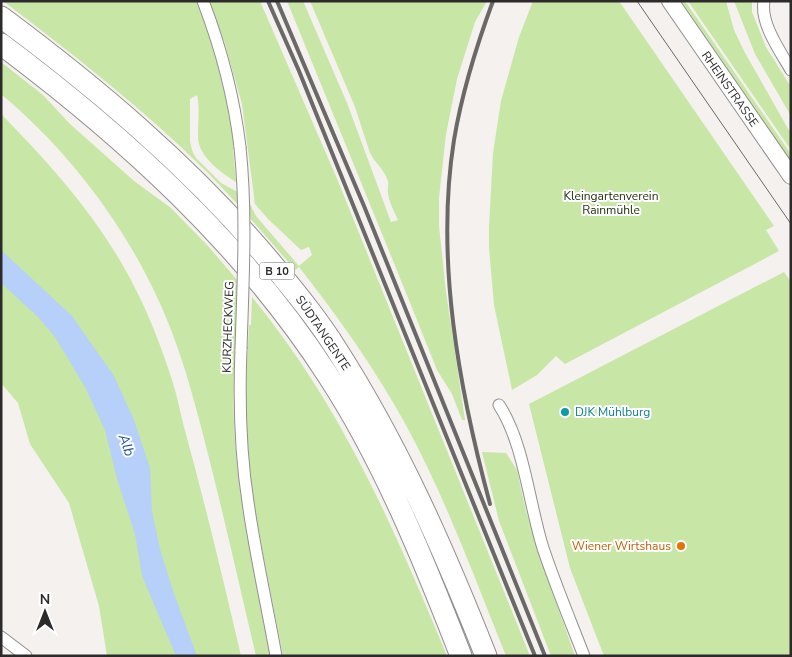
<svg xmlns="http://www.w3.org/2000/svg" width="792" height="657" font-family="'Nunito Sans',sans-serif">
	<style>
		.green { fill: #c8e6a6 }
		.water { fill: #b6d0f9 }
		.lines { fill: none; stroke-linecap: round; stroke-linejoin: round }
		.street-casing { stroke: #928f8e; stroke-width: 13 }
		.secondary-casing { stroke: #928f8e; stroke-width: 18 }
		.highway-casing { stroke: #928f8e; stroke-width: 23 }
		.street { stroke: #fff; stroke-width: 11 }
		.secondary { stroke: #fff; stroke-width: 16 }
		.highway { stroke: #fff; stroke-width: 21 }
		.tram { stroke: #6b6868; stroke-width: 1 }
		.rail { stroke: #6b6868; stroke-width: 4 }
		.street-bridge-casing { stroke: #928f8e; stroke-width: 13; stroke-linecap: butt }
		.street-bridge { stroke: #fff; stroke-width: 11 }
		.culture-dot { fill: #0f9aa8; stroke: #fff; stroke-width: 2 }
		.food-dot { fill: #e8710a; stroke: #fff; stroke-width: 2 }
		.labels { text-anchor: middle; stroke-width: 4; stroke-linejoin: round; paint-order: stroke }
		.shield { fill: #fff; stroke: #6b6a6a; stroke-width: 1 }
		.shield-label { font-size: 11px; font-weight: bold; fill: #2c2a2a }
		.street-label { font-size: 12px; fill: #2c2a2a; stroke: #fff }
		.park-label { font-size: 12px; fill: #233010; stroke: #fff }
		.culture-label { font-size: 12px; fill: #0d838f; stroke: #fff; text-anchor: start }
		.food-label { font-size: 12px; fill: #c56008; stroke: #fff; text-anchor: end }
		.water-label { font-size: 14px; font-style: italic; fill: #1f4d9b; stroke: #fff }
	</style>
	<rect width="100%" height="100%" fill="#f4f1ef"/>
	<!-- green -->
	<path class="green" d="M3 1H197C215 49 227 97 235 147L233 149 236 182C220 172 197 156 198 135 198 121 200 108 197 95L190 99V142L193 153 196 158 221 183 243 195 248 200 256 216 299 266 312 255 309 247 301 250 268 219 255 204 242 104 225 44 209 1H260L338 181 530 656H506C475 579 446 499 407 427 376 370 339 318 299 267L295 270C267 237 239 205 209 174 146 111 74 55 3 1Z
		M287 1H303L347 103 391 222 398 220C394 211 389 202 388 193 387 189 389 185 388 181 384 169 375 163 370 153L355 107 310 1H487L475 22 457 79 446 134 439 198V226L446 292 465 420H462L452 394 437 370C388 247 337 124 287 1Z
		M533 1H619L774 226 766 230 779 251 565 364 556 356 537 375 512 390 494 305 489 248V228L493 153 501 101 519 37Z
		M681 1H685L791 154V161Z
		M688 1H726L734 30 744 51 791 134V150Z
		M734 1H752V12L766 47 791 87V116L755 54Z
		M1 62 43 95 70 124 134 181 171 208 208 246 238 281C237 328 232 375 234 422 237 501 256 579 271 656H256C240 588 225 521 208 454 199 419 190 383 178 349 145 252 80 160 1 94Z
		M1 114C53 167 102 222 135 288 150 317 162 349 172 380 177 395 180 412 184 427 205 503 223 579 241 656H107L99 606 69 503 30 444 18 403 1 383Z
		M784 272 791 282V656H604L570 568 529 404Z
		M252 297C342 407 393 526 447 656H283C270 586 253 515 247 444 244 405 247 365 249 325H251Z
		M482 452 506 453 517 470 526 511 541 559 575 656H551L499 521Z"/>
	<!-- water -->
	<path class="water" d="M1 250 72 316 114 376 134 420 150 468 152 511 160 549 174 594 197 656H176L142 576 135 534 117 479 105 430 85 387 55 337 38 317 1 283Z"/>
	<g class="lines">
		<!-- street casing -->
		<g class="street-casing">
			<path id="street" d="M203 1C221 48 234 97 240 147
				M764 1C760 23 780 51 791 70
				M241 349C239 400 240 451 248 502 255 553 267 605 276 656
				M499 405C524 443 529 504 543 548 555 584 570 620 584 656
				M1 637 26 656"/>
		</g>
		<!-- secondary casing -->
		<g class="secondary-casing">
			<path id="secondary" d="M670 1 791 176"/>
		</g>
		<!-- highway casing -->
		<g class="highway-casing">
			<path id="highway" d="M1 17C98 89 190 167 268 259 292 288 317 318 337 350 399 447 444 550 486 656
				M1 44C125 137 242 243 327 374 383 459 424 561 461 656"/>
		</g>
		<!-- street -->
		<use href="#street" class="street"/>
		<!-- secondary -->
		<use href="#secondary" class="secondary"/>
		<!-- highway -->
		<use href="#highway" class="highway"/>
		<!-- tram -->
		<path class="tram" d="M637 1 791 224"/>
		<!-- rail -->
		<path class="rail" d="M268 1 299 71 535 656
			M277 1 364 206 545 656
			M490 504C459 389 435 259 454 140 462 92 476 47 493 1"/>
		<!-- street-bridge casing -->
		<g class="street-bridge-casing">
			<path id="street-bridge" d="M240 147C247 214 243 282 241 349"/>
		</g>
		<!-- street-bridge -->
		<use href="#street-bridge" class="street-bridge"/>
	</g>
	<!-- markers -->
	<circle class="culture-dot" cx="565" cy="412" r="5"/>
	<circle class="food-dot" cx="681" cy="546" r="5"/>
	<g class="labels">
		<!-- shield labels -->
		<rect class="shield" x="259.5" y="262.5" width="35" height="17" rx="4"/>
		<g class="shield-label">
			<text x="277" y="275">B 10</text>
		</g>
		<!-- street labels -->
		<g class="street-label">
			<text transform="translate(730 89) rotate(55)" y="4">RHEINSTRASSE</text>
			<text transform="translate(228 327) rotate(-88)" y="4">KURZHECKWEG</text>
			<text transform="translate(323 333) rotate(56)" y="4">SÜDTANGENTE</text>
		</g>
		<!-- park labels -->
		<g class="park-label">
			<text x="611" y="200">Kleingartenverein<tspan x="611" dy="14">Rainmühle</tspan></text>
		</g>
		<!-- culture labels -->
		<g class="culture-label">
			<text x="575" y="416">DJK Mühlburg</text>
		</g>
		<!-- food labels -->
		<g class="food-label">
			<text x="671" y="550">Wiener Wirtshaus</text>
		</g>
		<!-- water labels -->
		<g class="water-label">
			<text transform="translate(127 445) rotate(70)" y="5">Alb</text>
		</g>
	</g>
	<!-- border -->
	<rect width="792" height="657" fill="none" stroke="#2c2a2a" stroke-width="5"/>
	<!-- north arrow -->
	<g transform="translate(45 612)" stroke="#ffffff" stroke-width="4" paint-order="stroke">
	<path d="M0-4L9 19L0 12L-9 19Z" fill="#2c2a2a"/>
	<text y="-8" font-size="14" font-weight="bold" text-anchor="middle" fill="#2c2a2a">N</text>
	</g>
</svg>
